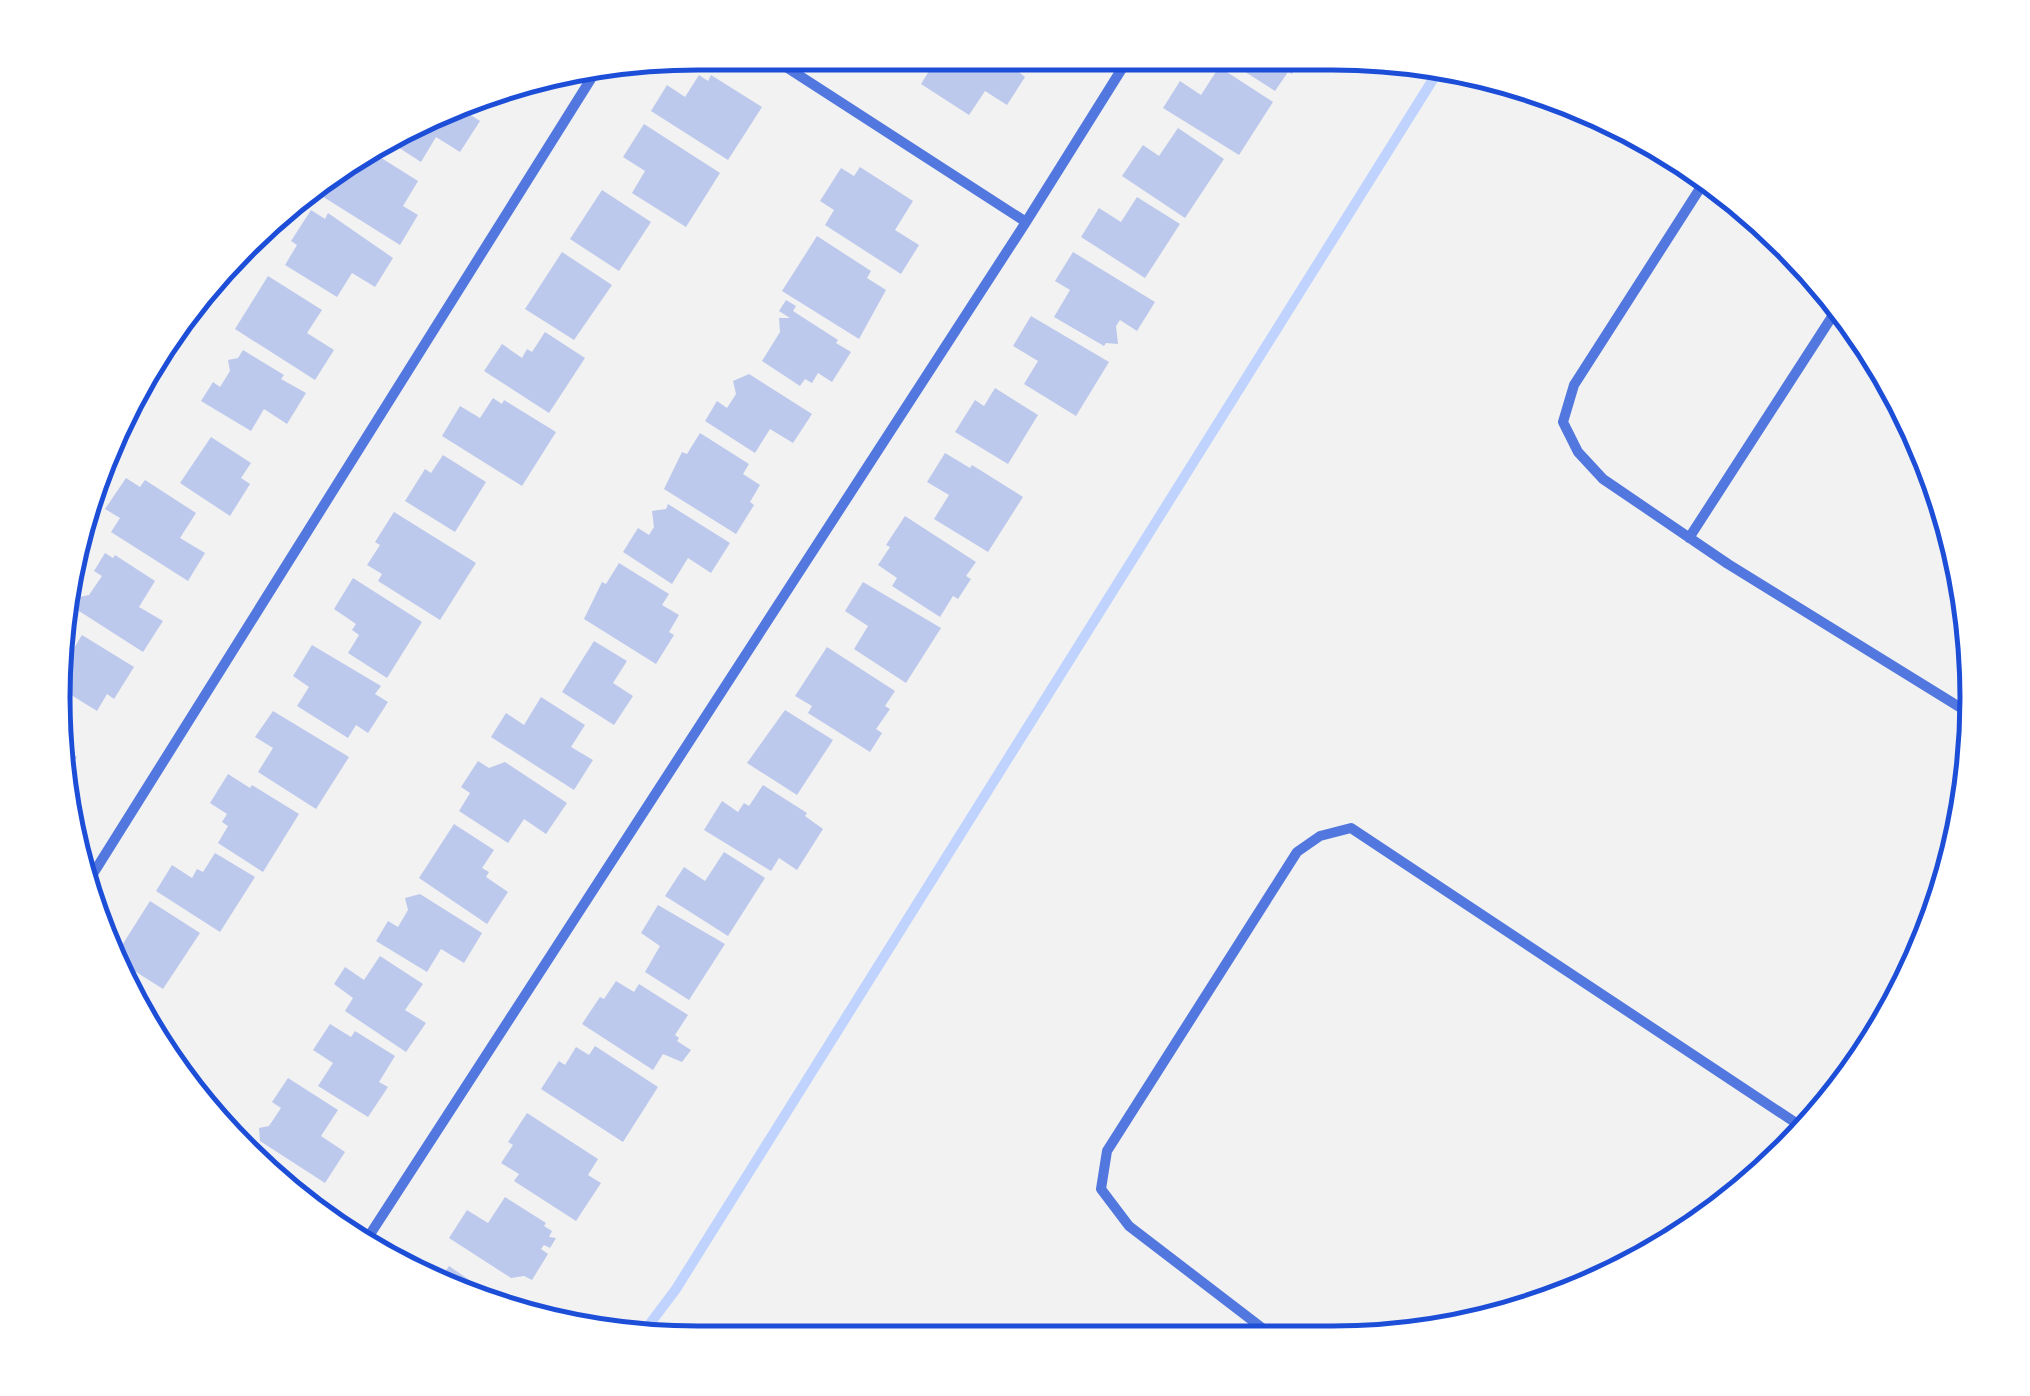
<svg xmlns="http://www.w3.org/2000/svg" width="2030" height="1396" font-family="'Titillium Web',sans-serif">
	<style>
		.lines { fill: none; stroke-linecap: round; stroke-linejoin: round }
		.stream { stroke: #bfd3fe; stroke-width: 10 }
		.building { fill: #bdc9ec }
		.minor { stroke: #5277de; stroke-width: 10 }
		.rim { fill: none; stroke: #1d4ed8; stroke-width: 5 }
	</style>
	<rect width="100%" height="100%" fill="#f2f2f2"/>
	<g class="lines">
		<!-- stream -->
		<path class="stream" d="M643 1333 676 1289 1442 65"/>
	</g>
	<!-- building -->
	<path class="building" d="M949 57H1000L1025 77 1007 105 985 91 969 115 921 84 932 66 939 71Z
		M1228 61 1299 62 1292 74 1288 72 1275 91Z
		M1219 67 1273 102 1239 155 1163 108 1180 81 1201 95Z
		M699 75 708 81 711 75 762 107 728 160 651 111 667 85 685 97Z
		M502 87 490 107 477 99Z
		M458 107 480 121 460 152 436 137 421 162 387 140Z
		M644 124 720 173 686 227 632 193 645 171 623 157Z
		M1178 128 1224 159 1185 218 1122 176 1143 145 1159 156Z
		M367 149 418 181 403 206 418 215 400 245 317 193 334 166Z
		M860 167 913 201 895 230 919 245 901 274 825 225 834 210 820 201 841 168 854 176Z
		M602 190 651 222 619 271 570 239Z
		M1137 197 1180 224 1145 278 1081 237 1099 208 1121 222Z
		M311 210 325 219 328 213 393 258 375 287 352 273 337 297 285 265 297 245 291 241Z
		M817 236 871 271 867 278 886 290 859 339 782 291Z
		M562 252 612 285 574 340 525 309Z
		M1073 252 1155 302 1137 331 1120 320 1116 326 1118 344 1106 343 1104 346 1054 317 1070 290 1055 281Z
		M268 276 322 310 307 333 334 350 315 380 235 329Z
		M786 300 796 306 793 311 838 340 836 343 851 352 832 382 818 373 812 383 805 379 800 386 762 361 780 332 779 318H790L779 311Z
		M1031 316 1109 362 1076 416 1024 384 1038 361 1013 346Z
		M545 332 585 358 549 413 484 371 502 344 522 358 527 349 532 352Z
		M243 350 284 375 281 379 306 393 287 424 264 409 251 431 201 401 213 382 220 387 230 371 228 360 238 358Z
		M749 374 812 414 793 443 770 429 755 453 705 421 717 401 727 408 736 394 733 381Z
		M995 388 1038 415 1008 464 955 432 975 400 984 406Z
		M493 398 502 404 504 400 556 432 522 486 442 436 460 406 480 418Z
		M700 433 749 464 743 474 760 485 750 502 754 505 736 534 664 489 682 452 687 454Z
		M211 437 251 463 241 478 250 484 230 516 180 483Z
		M945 453 970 468 972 465 1023 497 988 552 934 519 949 495 927 482Z
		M443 455 486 482 455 532 405 501 425 469 431 473Z
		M126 478 140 487 145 480 196 513 180 538 205 553 188 581 111 532 120 518 105 509Z
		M668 504 730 543 711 573 688 558 672 584 623 552 638 528 649 535 654 527 652 511 666 509Z
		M394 512 476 563 440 620 378 581 382 574 367 565 380 545 375 542Z
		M905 516 976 562 966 576 971 579 958 599 953 596 940 617 892 586 897 578 878 565 890 547 886 545Z
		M105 553 113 558 115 555 155 581 139 607 163 621 143 652 79 611V597L89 595 102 576 94 571Z
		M619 563 669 594 662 605 679 615 669 632 674 635 656 664 584 619 602 582 606 584Z
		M353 578 422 622 387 678 348 653 359 635 352 630 356 624 334 609Z
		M863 582 941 628 906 683 854 649 868 626 845 611Z
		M82 635 134 667 114 699 107 694 97 711 60 688V671Z
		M594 641 627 661 613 683 633 696 614 725 562 692Z
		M312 645 381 686 375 694 388 702 368 733 356 725 348 738 297 706 309 687 293 676Z
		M827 647 895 691 885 706 890 709 876 729 882 733 870 752 808 713 812 706 795 696Z
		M541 697 585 725 571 747 593 760 574 790 491 737 506 713 524 725Z
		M785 710 833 740 797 795 747 763Z
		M273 711 349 757 316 809 258 772 273 748 255 737Z
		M62 747 77 757 63 779Z
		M478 761 489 768 505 762 567 803 546 834 524 819 508 843 459 811 470 793 461 787Z
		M228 774 250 788 252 785 299 814 263 872 218 843 228 826 222 822 227 814 210 803Z
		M763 785 807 813 805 816 823 829 797 870 779 858 771 871 704 830 722 801 738 812 744 803 749 806Z
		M454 824 494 850 482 868 489 872 486 877 508 892 487 924 419 878Z
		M724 852 765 878 728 936 665 896 684 867 705 881Z
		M215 853 255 877 220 932 156 891 172 865 192 878 197 869 203 872Z
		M420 894 482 933 464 963 441 949 427 972 376 941 388 921 398 927 408 910 405 898Z
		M150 901 200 933 163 989 114 958Z
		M658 905 725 944 689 1000 645 972 660 946 641 933Z
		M380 956 423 984 405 1010 426 1023 406 1052 345 1011 353 998 334 984 345 967 364 980Z
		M616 981 634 992 639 984 688 1015 675 1035 679 1038 677 1041 691 1050 682 1062 663 1054 653 1070 582 1024 600 997 604 999Z
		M129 996 155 1016 149 1025 129 997Z
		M330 1024 351 1037 355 1031 395 1056 379 1082 388 1087 368 1117 318 1086 333 1063 313 1050Z
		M595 1046 658 1087 623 1142 541 1089 559 1061 565 1065 576 1047 589 1055Z
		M288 1078 338 1110 321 1136 345 1152 325 1183 260 1141 259 1128 269 1126 281 1108 272 1102Z
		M527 1113 598 1159 588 1175 601 1183 576 1221 514 1181 519 1174 501 1163 513 1145 508 1142Z
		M505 1197 546 1223 544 1226 552 1231 549 1237 556 1238 550 1248 544 1245 541 1249 548 1254 532 1280 524 1276 511 1278 449 1238 467 1210 488 1223Z
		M449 1266 506 1305 450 1294 436 1285Z"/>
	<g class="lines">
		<!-- minor -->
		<path class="minor" d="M766 54 1026 222
			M1706 179 1574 385 1563 422 1578 452 1603 479 1728 564 1974 716
			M1689 538 1835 312
			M1961 707 1975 685
			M86 885 599 66
			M367 1239 1026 222 1128 59
			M1270 1334 1129 1226 1101 1189 1107 1151 1297 852 1320 836 1351 828 1805 1129"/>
	</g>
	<!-- crop -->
	<path d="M0 0H2030V1396H0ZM698 70H1332A628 628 0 0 1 1960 698V698A628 628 0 0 1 1332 1326H698A628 628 0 0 1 70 698V698A628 628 0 0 1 698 70Z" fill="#fff" fill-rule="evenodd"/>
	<path class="rim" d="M698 70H1332A628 628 0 0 1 1960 698V698A628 628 0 0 1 1332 1326H698A628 628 0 0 1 70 698V698A628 628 0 0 1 698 70Z"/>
</svg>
